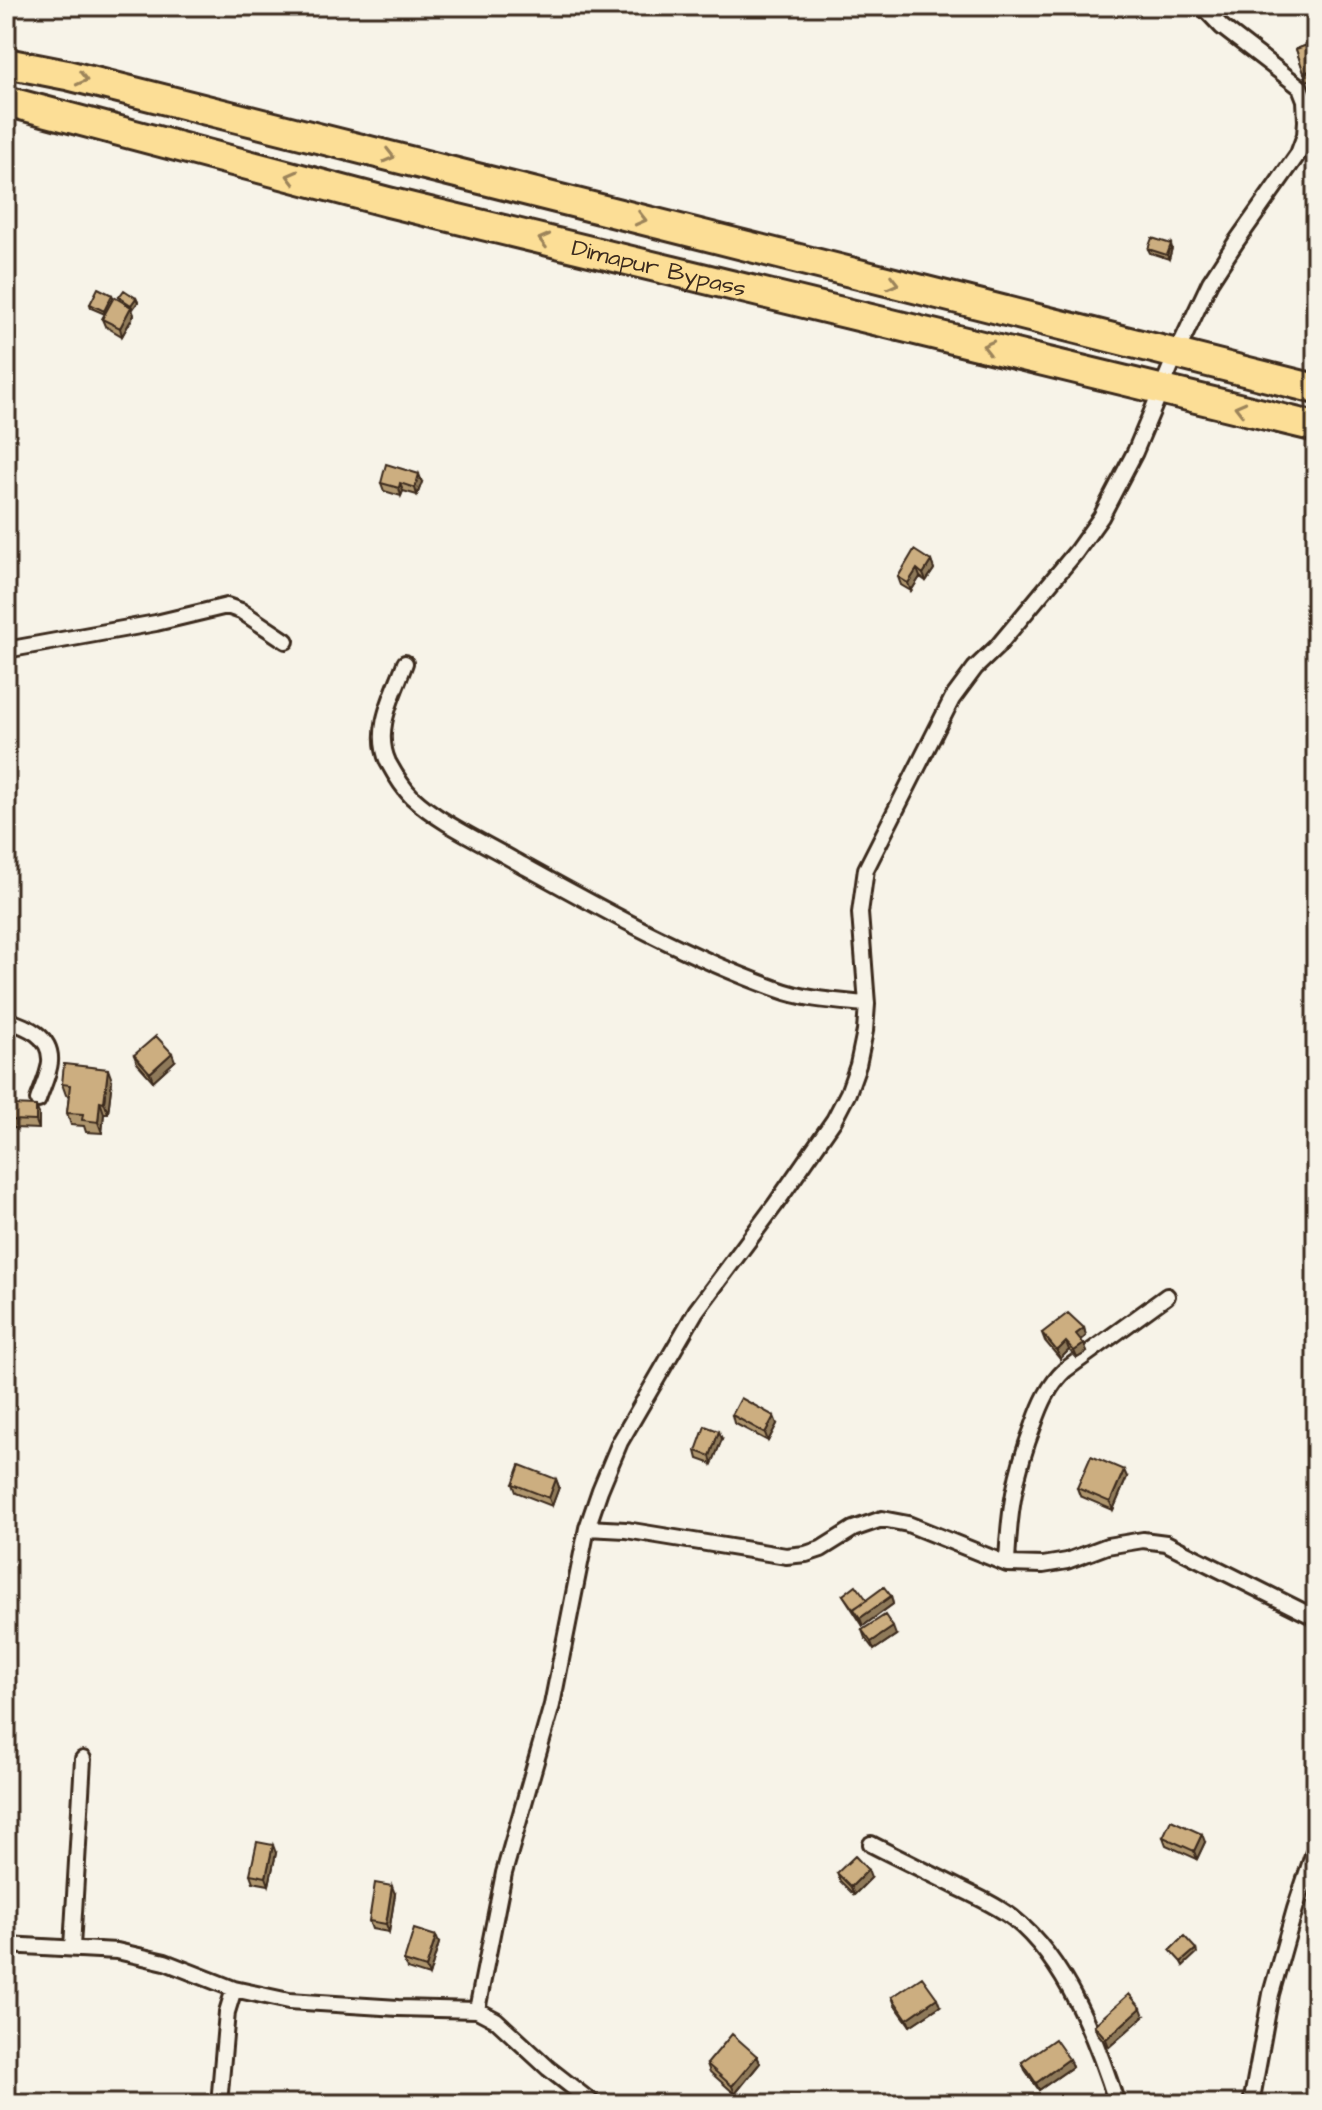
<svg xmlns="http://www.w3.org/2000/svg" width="1322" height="2110" font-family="'Architects Daughter',sans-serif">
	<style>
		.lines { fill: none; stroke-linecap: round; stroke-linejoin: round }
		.street-casing { stroke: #3b2a1e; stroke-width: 20 }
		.highway-casing { stroke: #3b2a1e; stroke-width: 34 }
		.street { stroke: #f7f3e8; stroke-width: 14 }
		.highway { stroke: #fcde96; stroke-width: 28 }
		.wall { fill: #af966e; stroke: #3b2a1e; stroke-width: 2 }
		.shaded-wall { fill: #8f7a5a; stroke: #3b2a1e; stroke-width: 2 }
		.building { fill: #ccae80; stroke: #3b2a1e; stroke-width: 2 }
		.oneway { stroke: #9c845a }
		.labels { text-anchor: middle; stroke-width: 6; stroke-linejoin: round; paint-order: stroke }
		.street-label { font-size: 24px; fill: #3b2a1e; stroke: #f7f3e8 }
	</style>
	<rect width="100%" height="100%" fill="#f7f3e8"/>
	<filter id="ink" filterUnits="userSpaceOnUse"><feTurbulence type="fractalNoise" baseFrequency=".0125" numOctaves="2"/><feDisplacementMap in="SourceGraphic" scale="16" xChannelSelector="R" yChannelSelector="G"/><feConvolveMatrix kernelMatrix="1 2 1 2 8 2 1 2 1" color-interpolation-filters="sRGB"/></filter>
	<g filter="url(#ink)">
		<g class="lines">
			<!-- street casing -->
			<g class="street-casing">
				<path id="street" d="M6 650 156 623 227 606 241 611 286 641
					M405 663C394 694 373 729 388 762 394 773 403 788 412 797 441 824 481 841 515 861 600 908 685 956 777 989 806 1000 836 1001 867 1004
					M6 1020C26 1026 52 1036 50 1062 49 1074 42 1088 38 1100
					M587 1528 626 1530 786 1556 806 1554 821 1549 853 1529 882 1519 908 1524 1007 1564 1043 1565 1067 1561 1107 1546 1143 1540 1166 1543 1316 1618
					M1007 1564C1009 1511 1015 1473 1034 1424 1041 1404 1049 1385 1065 1370L1167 1296
					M871 1844C900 1859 930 1873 959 1888 978 1897 997 1906 1013 1918 1066 1960 1097 2041 1117 2104
					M6 1945 117 1951 165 1962 234 1989 289 2001 398 2008 477 2010 496 2020 548 2068 594 2104
					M72 1947 83 1759
					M477 2010 504 1873 552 1705 587 1528 600 1490 620 1442 696 1311 775 1205 834 1120 848 1093 858 1065 865 1031 867 1004 860 913 866 869 952 699 975 668 997 647 1076 552 1101 517 1135 452 1176 354 1210 282 1236 242 1298 154 1305 135 1306 121 1305 100 1300 87 1222 27 1202 6
					M219 2104 227 2012 234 1989
					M1251 2104 1271 1994 1295 1909 1316 1846"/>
			</g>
			<!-- highway casing -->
			<g class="highway-casing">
				<g id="highway">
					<path d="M6 63 67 75 1316 389"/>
					<path id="s1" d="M6 101 388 202 1316 427"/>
				</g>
			</g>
			<!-- street -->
			<use href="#street" class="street"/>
			<!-- highway -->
			<use href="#highway" class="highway"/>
		</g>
		<!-- wall -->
		<path class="wall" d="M1316 42V65L1311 67 1315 78 1307 81 1296 49Z
			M1172 248 1169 259 1150 253 1148 249Z
			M119 297 136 298 138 302 132 309 134 315 122 336 105 326 102 319 105 314 91 308 90 304 113 299 120 301Z
			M422 482 417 495 403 491 401 496 384 491 381 483Z
			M931 561 934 569 926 581 920 577 911 591 901 585 898 577Z
			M134 1055 175 1061 153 1081 137 1063Z
			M112 1080 108 1113H104L102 1133 86 1132 84 1126 71 1125 67 1113 69 1096 66 1095 62 1084Z
			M39 1114V1129L13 1128 10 1120Z
			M1084 1328 1086 1336 1081 1340 1087 1352 1077 1358 1069 1350 1060 1359 1045 1341 1042 1333Z
			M732 1415 777 1424 768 1441 734 1423Z
			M722 1439 712 1464 698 1459 696 1451Z
			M1127 1477 1113 1510 1080 1496 1077 1488Z
			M556 1479 559 1487 552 1506 516 1492 513 1484Z
			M843 1595 866 1600 891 1596 893 1604 863 1626Z
			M862 1630 896 1635 874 1650 865 1638Z
			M1163 1837 1205 1842 1197 1859 1166 1845Z
			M276 1853 269 1885 253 1882 250 1874Z
			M837 1873 871 1878 854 1895 840 1881Z
			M395 1894 389 1932 372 1929 369 1921Z
			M439 1943 429 1976 407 1969 404 1961Z
			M892 1997 940 2006 910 2026 895 2005Z
			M1144 2016 1109 2047 1097 2033 1094 2025Z
			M757 2056 760 2063 735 2094 710 2072 707 2064Z
			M1069 2059 1072 2067 1039 2090 1025 2070 1022 2062Z"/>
		<!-- shaded-wall -->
		<path class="shaded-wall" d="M1171 244 1172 248 1169 259 1167 255Z
			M112 295 114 299 106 315 104 311Z
			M136 298 138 302 133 309 131 305Z
			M131 307 134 315 122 336 120 328Z
			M419 474 422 482 417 495 415 488Z
			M400 483 403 491 401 496 399 488Z
			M931 561 934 569 926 581 923 574Z
			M917 569 920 577 911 591 908 583Z
			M172 1053 175 1061 153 1081 150 1073Z
			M10 1056 13 1064 6 1092V1073Z
			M108 1069 112 1080 108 1113 104 1102Z
			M100 1101 104 1113 102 1133 98 1122Z
			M36 1106 39 1114V1129L36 1121Z
			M1084 1328 1086 1336 1079 1342 1076 1334Z
			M1066 1342 1069 1350 1060 1359 1057 1351Z
			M1084 1344 1087 1352 1077 1358 1074 1351Z
			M774 1416 777 1424 768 1441 765 1433Z
			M719 1431 722 1439 712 1464 710 1456Z
			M1124 1470 1127 1477 1113 1510 1110 1502Z
			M556 1479 559 1487 552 1506 549 1498Z
			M891 1596 893 1604 863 1626 860 1618Z
			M893 1627 896 1635 874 1650 871 1642Z
			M1202 1834 1205 1842 1197 1859 1194 1851Z
			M273 1845 276 1853 269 1885 266 1877Z
			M868 1870 871 1878 854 1895 851 1887Z
			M392 1886 395 1894 389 1932 386 1924Z
			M436 1936 439 1943 429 1976 426 1968Z
			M1196 1949 1197 1953 1183 1966 1181 1962Z
			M937 1998 940 2006 910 2026 907 2019Z
			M1141 2008 1144 2016 1109 2047 1106 2039Z
			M757 2056 760 2063 735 2094 732 2086Z
			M1069 2059 1072 2067 1039 2090 1036 2083Z"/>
		<!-- building -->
		<path class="building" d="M1316 42V56L1308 59 1312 70 1304 73 1296 49Z
			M1152 238 1171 244 1167 255 1148 249Z
			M98 288 112 295 104 311 90 304Z
			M124 290 136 298 131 305 119 297Z
			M114 297 131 307 120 328 102 319Z
			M386 464 419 474 415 488 400 483 399 488 381 483Z
			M914 550 931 561 923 574 917 569 908 583 898 577Z
			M156 1036 172 1053 150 1073 134 1055Z
			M6 1055 10 1056 6 1073Z
			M64 1064 108 1069 104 1102 100 1101 98 1122 82 1120 83 1114 67 1113 70 1085 62 1084Z
			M11 1105 36 1106V1121L10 1120Z
			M1068 1313 1084 1328 1076 1334 1084 1344 1074 1351 1066 1342 1057 1351 1042 1333Z
			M741 1398 774 1416 765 1433 732 1415Z
			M705 1426 719 1431 710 1456 696 1451Z
			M1091 1456 1124 1470 1110 1502 1077 1488Z
			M520 1465 556 1479 549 1498 513 1484Z
			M856 1585 867 1600 853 1609 843 1595Z
			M884 1587 891 1596 860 1618 854 1609Z
			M885 1615 893 1627 871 1642 862 1630Z
			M1171 1820 1202 1834 1194 1851 1163 1837Z
			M257 1842 273 1845 266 1877 250 1874Z
			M855 1856 868 1870 851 1887 837 1873Z
			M375 1883 392 1886 386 1924 369 1921Z
			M414 1929 436 1936 426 1968 404 1961Z
			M1184 1936 1196 1949 1181 1962 1170 1950Z
			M922 1977 937 1998 907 2019 892 1997Z
			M1129 1994 1141 2008 1106 2039 1094 2025Z
			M732 2034 757 2056 732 2086 707 2064Z
			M1055 2039 1069 2059 1036 2083 1022 2062Z"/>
		<!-- one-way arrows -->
		<defs><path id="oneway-chevron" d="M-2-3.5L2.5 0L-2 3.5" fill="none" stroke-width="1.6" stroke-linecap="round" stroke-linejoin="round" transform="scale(2)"/></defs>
		<g class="oneway">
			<use href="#oneway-chevron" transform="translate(82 79) rotate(14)"/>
			<use href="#oneway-chevron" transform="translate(389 156) rotate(14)"/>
			<use href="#oneway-chevron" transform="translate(292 177) rotate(-165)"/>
			<use href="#oneway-chevron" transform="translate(641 219) rotate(14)"/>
			<use href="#oneway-chevron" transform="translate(544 240) rotate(-166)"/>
			<use href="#oneway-chevron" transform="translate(893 283) rotate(14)"/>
			<use href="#oneway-chevron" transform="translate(988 347) rotate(-166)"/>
			<use href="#oneway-chevron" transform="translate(1240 408) rotate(-166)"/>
		</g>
	</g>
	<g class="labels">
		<!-- street labels -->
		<g class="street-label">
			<text dy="8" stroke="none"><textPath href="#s1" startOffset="674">Dimapur Bypass</textPath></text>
		</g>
	</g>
	<!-- margin -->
	<rect width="1322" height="2110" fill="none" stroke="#f7f3e8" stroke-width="32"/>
	<rect x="16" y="16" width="1290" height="2078" fill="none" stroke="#3b2a1e" stroke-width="3" filter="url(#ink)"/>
</svg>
